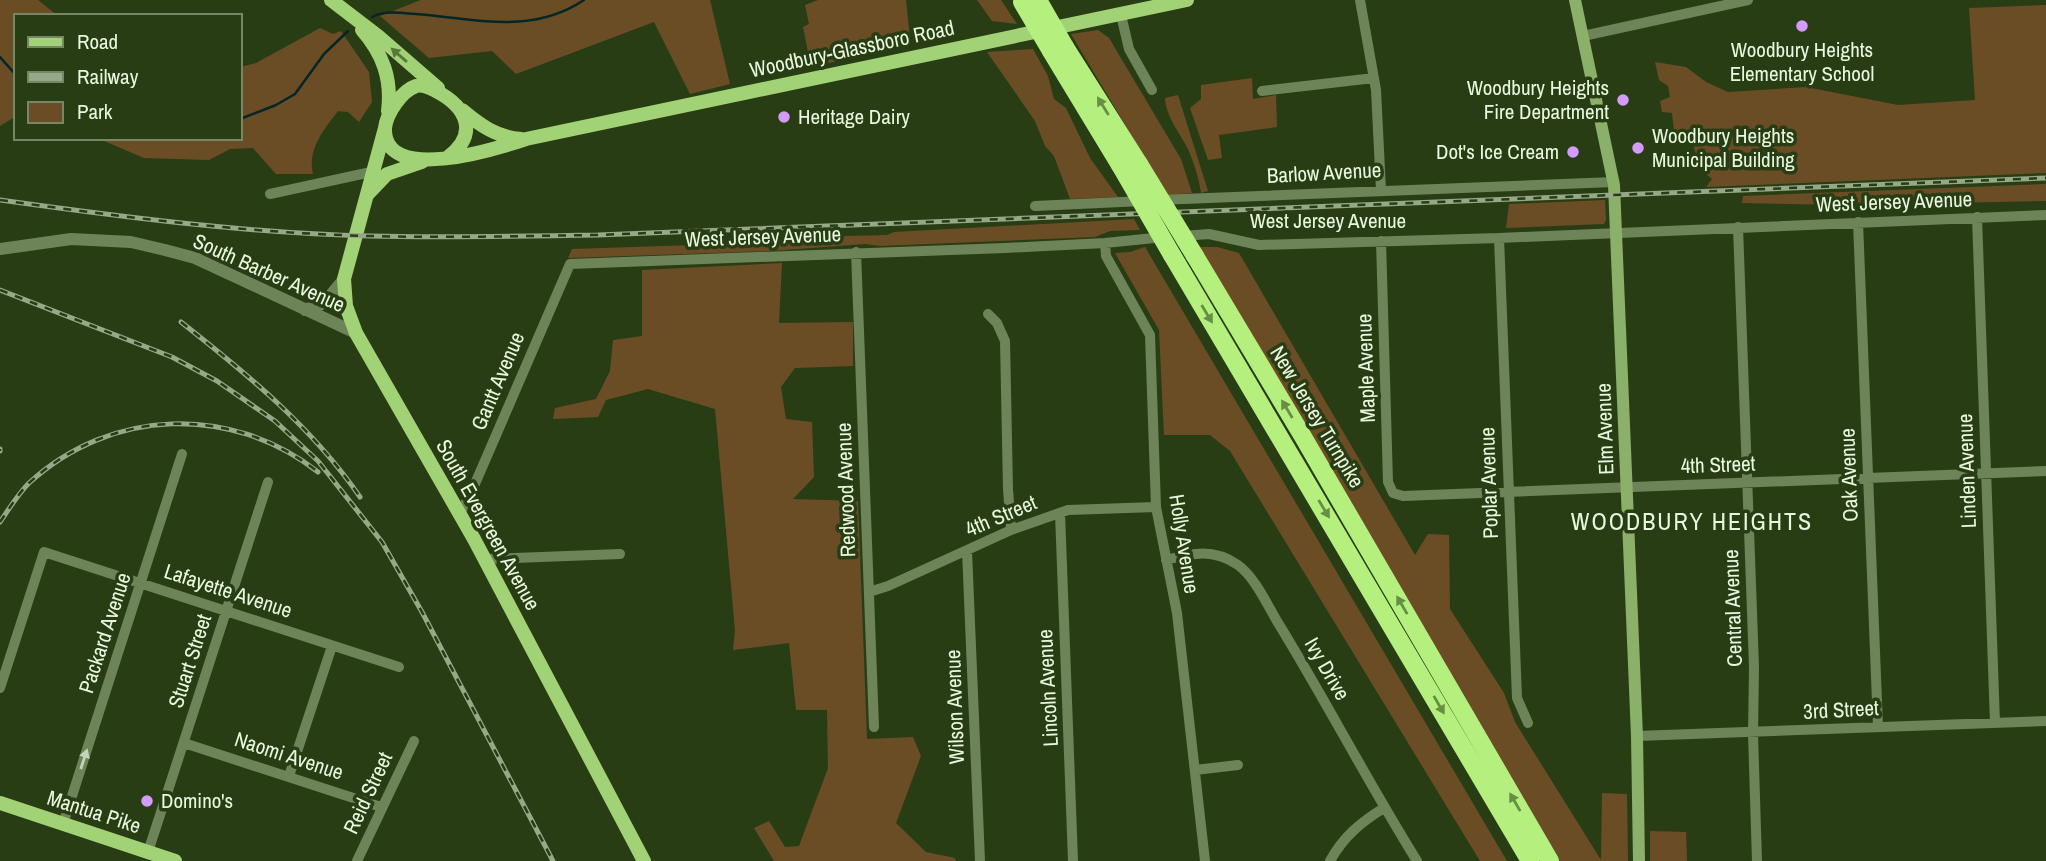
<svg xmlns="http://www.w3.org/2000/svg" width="2046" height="861" font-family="'Archivo Narrow',sans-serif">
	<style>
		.green { fill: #6b4d25 }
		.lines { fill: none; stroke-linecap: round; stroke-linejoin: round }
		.stream { stroke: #042625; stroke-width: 2.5 }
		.minor { stroke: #6d8459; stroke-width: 10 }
		.tertiary { stroke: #6d8459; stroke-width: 12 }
		.secondary { stroke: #8ab069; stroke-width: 12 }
		.primary { stroke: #a1d275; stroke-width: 14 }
		.motorway { stroke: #b5f07f; stroke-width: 18 }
		.rail-casing { stroke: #97a889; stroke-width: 5 }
		.rail { stroke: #293d14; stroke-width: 2.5; stroke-dasharray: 8; stroke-linecap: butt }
		.motorway-bridge { stroke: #b5f07f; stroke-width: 18 }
		.oneway { fill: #59793b }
		.oneway2 { fill: #688e44 }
		.oneway3 { fill: #c4d4b7 }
		.poi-dot { fill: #d59bfa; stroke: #293d14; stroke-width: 2.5 }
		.labels { text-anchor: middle; stroke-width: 7; stroke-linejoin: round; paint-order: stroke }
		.street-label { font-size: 21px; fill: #e9f7df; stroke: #293d14 }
		.poi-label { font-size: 21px; fill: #e9f7df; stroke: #293d14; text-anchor: start }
		.quarter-label { font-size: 24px; letter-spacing: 2px; fill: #e9f7df; stroke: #293d14 }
	</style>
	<rect width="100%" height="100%" fill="#293d14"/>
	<!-- green -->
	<path class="green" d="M0 0H38L58 16H16V116L0 126Z
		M421 0H710L730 84 690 94 654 22 516 74 492 51 429 58 380 16Z
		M818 0H906L910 39 895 48 811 67 803 27 809 24 805 5Z
		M977 0H1001L1017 24 992 21Z
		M2046 5V173L1706 187 1712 179 1700 169 1689 131H1674L1672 113 1662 112 1660 101 1670 97 1668 86 1659 80 1655 62 1686 67 1706 82 1728 92 1806 87 1898 105 1975 100 1969 8Z
		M320 28 333 34 341 31 369 72 372 102 359 122 348 112 338 111C324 129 307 150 313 174H276L253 148 230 149 209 160 144 158 97 138H240V67L256 63Z
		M1098 30 1109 38 1181 159 1192 193 1167 195 1071 34Z
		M1033 49 1048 76 1054 99 1066 108 1090 158 1118 197 1070 199 1054 156 1045 146 1035 121 987 52Z
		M1252 78 1253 99 1276 95 1277 127 1219 135 1222 158 1208 160 1190 108 1201 99V85Z
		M1178 95 1208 191 1201 193C1199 178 1194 163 1188 149 1180 133 1166 117 1165 98Z
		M2046 184V201L1839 205 1742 203 1743 196Z
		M1605 200 1606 220 1604 224 1506 228 1509 204Z
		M1134 219 1140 230 1110 231 1095 237 880 246 865 244 771 251 568 258 572 249 816 241 845 236 887 235 894 232Z
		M1145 247 1507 861H1480L1230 451 1210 435H1164L1159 330 1115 253 1130 252Z
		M1197 247H1217L1239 253 1415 555 1428 534 1449 535 1450 609 1504 693 1515 722 1601 860 1602 793 1627 794 1628 861H1560Z
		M782 263 779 323 853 322V366L795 368 781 387 786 419 812 422 814 477 793 499 858 501 867 739 913 737 921 756 896 823 926 852 955 858 956 861H774L754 828 769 821 785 847 799 846 828 768 827 710H796L789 643 733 650 735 630 715 409 648 389 606 400 598 417 553 419 555 408 596 399 610 371 613 340 642 336V270Z
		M1650 831 1686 832 1687 861H1650Z"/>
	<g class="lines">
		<!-- stream -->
		<path class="stream" d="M372 17C385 10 401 13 415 14 474 18 530 36 584 0
			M0 57 16 75
			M240 119 276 105 295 94 324 54 348 31"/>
		<!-- minor -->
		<path class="minor" d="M1360 0 1376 90 1381 190
			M1121 15 1129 49 1152 90
			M1583 36 1748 0
			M1262 91 1374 78
			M270 194 371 172
			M1158 200 1614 182
			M1035 206 1143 201
			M1977 217 1995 723
			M1858 222 1878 727
			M1738 227 1754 667 1753 734 1757 861
			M1182 236 1209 234 1259 245 1499 238 2046 215
			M1499 238 1517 698 1528 723
			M1381 241 1388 482 1393 493 1403 496 2046 471
			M1105 243 1106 256 1150 335 1156 507 1177 613 1205 861
			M856 252 874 727
			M988 314 997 323 1005 341 1008 489 1011 530
			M460 513 471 493 570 264 1005 248 1105 243 1164 237
			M1060 513 1073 861
			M967 551 980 861
			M485 559 620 554
			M1166 560C1192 553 1214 548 1238 565 1256 578 1268 607 1280 626 1327 703 1369 784 1417 861
			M869 592 888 586 1011 530 1068 510 1156 507
			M0 688 44 552 399 667
			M1637 736 2046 721
			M184 743 381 807
			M1195 770 1238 765
			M289 776 332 646
			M63 824 182 454
			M148 852 268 482
			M357 861 414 741
			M1330 861C1343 837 1361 822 1384 808"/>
		<!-- tertiary -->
		<path class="tertiary" d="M0 249 71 239 131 242 165 250 195 258 356 333
			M305 310 324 303 344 279"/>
		<!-- secondary -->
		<path class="secondary" d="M1575 0 1614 185 1637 736 1639 861"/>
		<!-- primary -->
		<path class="primary" d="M331 0 378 36 438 88
			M362 30C383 54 392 79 388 111
			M462 110C480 125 496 137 521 139
			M385 128 344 279 346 306 356 333 474 539 644 861
			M448 157C479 134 467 107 436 91 430 88 423 84 416 86 407 89 401 96 396 103 391 110 386 119 385 128 383 185 496 149 526 139L1187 0
			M367 195 387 174 422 162
			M0 803 175 861"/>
		<!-- motorway -->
		<path class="motorway" d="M1065 47 1139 164
			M1051 51 1120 165
			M1172 255 1530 861
			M1195 256 1302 435 1550 861"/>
		<!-- rail casing -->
		<g class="rail-casing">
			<path id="rail" d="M0 200C122 217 246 233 370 236 446 238 522 236 598 235L2046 178
				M0 290 172 357 217 381 275 421 318 461 382 542 422 612 553 861
				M181 322C247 374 312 427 360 497
				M0 449V451
				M0 522C9 509 18 494 29 483 111 408 231 404 318 472"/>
		</g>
		<!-- rail -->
		<use href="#rail" class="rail"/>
		<!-- motorway-bridge -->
		<path class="motorway-bridge" d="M1038 0 1065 47
			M1022 2 1051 51
			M1139 164 1195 256
			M1120 165 1172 255"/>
	</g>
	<!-- one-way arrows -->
	<defs><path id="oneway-solid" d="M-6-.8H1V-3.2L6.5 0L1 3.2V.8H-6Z" transform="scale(1.75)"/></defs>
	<use class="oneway" href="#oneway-solid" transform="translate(399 55) rotate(-139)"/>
	<g class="oneway2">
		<use href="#oneway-solid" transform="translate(1103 106) rotate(-122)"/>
		<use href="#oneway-solid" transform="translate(1207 314) rotate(59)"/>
		<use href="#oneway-solid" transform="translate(1287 409) rotate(-121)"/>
		<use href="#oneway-solid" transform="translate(1324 509) rotate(59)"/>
		<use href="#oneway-solid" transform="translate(1402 605) rotate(-120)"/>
		<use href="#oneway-solid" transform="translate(1439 705) rotate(60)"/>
		<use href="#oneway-solid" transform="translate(1515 802) rotate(-120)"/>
	</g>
	<use class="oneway3" href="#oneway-solid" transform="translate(84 759) rotate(-72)"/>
	<!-- markers -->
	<g class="poi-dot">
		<circle cx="1802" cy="26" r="7"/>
		<circle cx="1623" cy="100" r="7"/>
		<circle cx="784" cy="117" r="7"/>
		<circle cx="1638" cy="148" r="7"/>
		<circle cx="1573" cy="152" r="7"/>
		<circle cx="147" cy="801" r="7"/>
	</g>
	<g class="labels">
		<!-- street labels -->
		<g class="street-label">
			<text transform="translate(852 49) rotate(-12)" y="7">Woodbury-Glassboro Road</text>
			<text transform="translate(1324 173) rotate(-3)" y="7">Barlow Avenue</text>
			<text transform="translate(1894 202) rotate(-2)" y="7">West Jersey Avenue</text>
			<text x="1328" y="228">West Jersey Avenue</text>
			<text transform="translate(763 237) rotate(-2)" y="7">West Jersey Avenue</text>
			<text transform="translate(269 273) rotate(24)" y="7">South Barber Avenue</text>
			<text transform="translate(1366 368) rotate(-92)" y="7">Maple Avenue</text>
			<text transform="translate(498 381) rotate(-67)" y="7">Gantt Avenue</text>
			<text transform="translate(1317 417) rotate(59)" y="7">New Jersey Turnpike</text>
			<text transform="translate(1605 429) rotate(-92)" y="7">Elm Avenue</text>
			<text transform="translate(1718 465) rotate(-2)" y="7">4th Street</text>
			<text transform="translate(1967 471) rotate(-92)" y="7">Linden Avenue</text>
			<text transform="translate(1849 475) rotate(-92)" y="7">Oak Avenue</text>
			<text transform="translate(1489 483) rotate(-92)" y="7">Poplar Avenue</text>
			<text transform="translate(846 490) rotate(-92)" y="7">Redwood Avenue</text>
			<text transform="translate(1001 516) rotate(-23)" y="7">4th Street</text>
			<text transform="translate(488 525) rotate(61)" y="7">South Evergreen Avenue</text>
			<text transform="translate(1184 544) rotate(81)" y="7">Holly Avenue</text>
			<text transform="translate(228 591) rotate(18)" y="7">Lafayette Avenue</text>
			<text transform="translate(1733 608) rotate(-92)" y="7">Central Avenue</text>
			<text transform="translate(105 633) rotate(-72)" y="7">Packard Avenue</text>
			<text transform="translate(190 661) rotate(-72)" y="7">Stuart Street</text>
			<text transform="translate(1327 669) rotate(60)" y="7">Ivy Drive</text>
			<text transform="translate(1048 688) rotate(-93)" y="7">Lincoln Avenue</text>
			<text transform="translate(955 707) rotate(-92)" y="7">Wilson Avenue</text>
			<text transform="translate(1841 710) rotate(-3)" y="7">3rd Street</text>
			<text transform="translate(289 756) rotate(18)" y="7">Naomi Avenue</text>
			<text transform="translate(368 793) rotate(-65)" y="7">Reid Street</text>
			<text transform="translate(94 812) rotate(18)" y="7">Mantua Pike</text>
		</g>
		<!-- poi labels -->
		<g class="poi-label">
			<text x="1802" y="57" text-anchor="middle">Woodbury Heights<tspan x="1802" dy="24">Elementary School</tspan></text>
			<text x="1609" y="95" text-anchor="end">Woodbury Heights<tspan x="1609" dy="24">Fire Department</tspan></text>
			<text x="798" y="124">Heritage Dairy</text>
			<text x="1652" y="143">Woodbury Heights<tspan x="1652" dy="24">Municipal Building</tspan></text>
			<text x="1559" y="159" text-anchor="end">Dot's Ice Cream</text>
			<text x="161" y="808">Domino's</text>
		</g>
		<!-- quarter labels -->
		<g class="quarter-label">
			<text x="1692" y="530">WOODBURY HEIGHTS</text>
		</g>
	</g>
	<!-- legend -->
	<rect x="14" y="14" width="228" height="126" fill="#293d14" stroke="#768765" stroke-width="2"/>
	<rect x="28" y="37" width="35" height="10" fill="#a1d275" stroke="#768765" stroke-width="2"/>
	<text x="77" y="49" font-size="21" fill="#e9f7df">Road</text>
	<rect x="28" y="72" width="35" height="10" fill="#97a889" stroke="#768765" stroke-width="2"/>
	<text x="77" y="84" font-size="21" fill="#e9f7df">Railway</text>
	<rect x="28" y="102" width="35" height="21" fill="#6b4d25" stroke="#768765" stroke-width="2"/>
	<text x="77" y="119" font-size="21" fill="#e9f7df">Park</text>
</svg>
